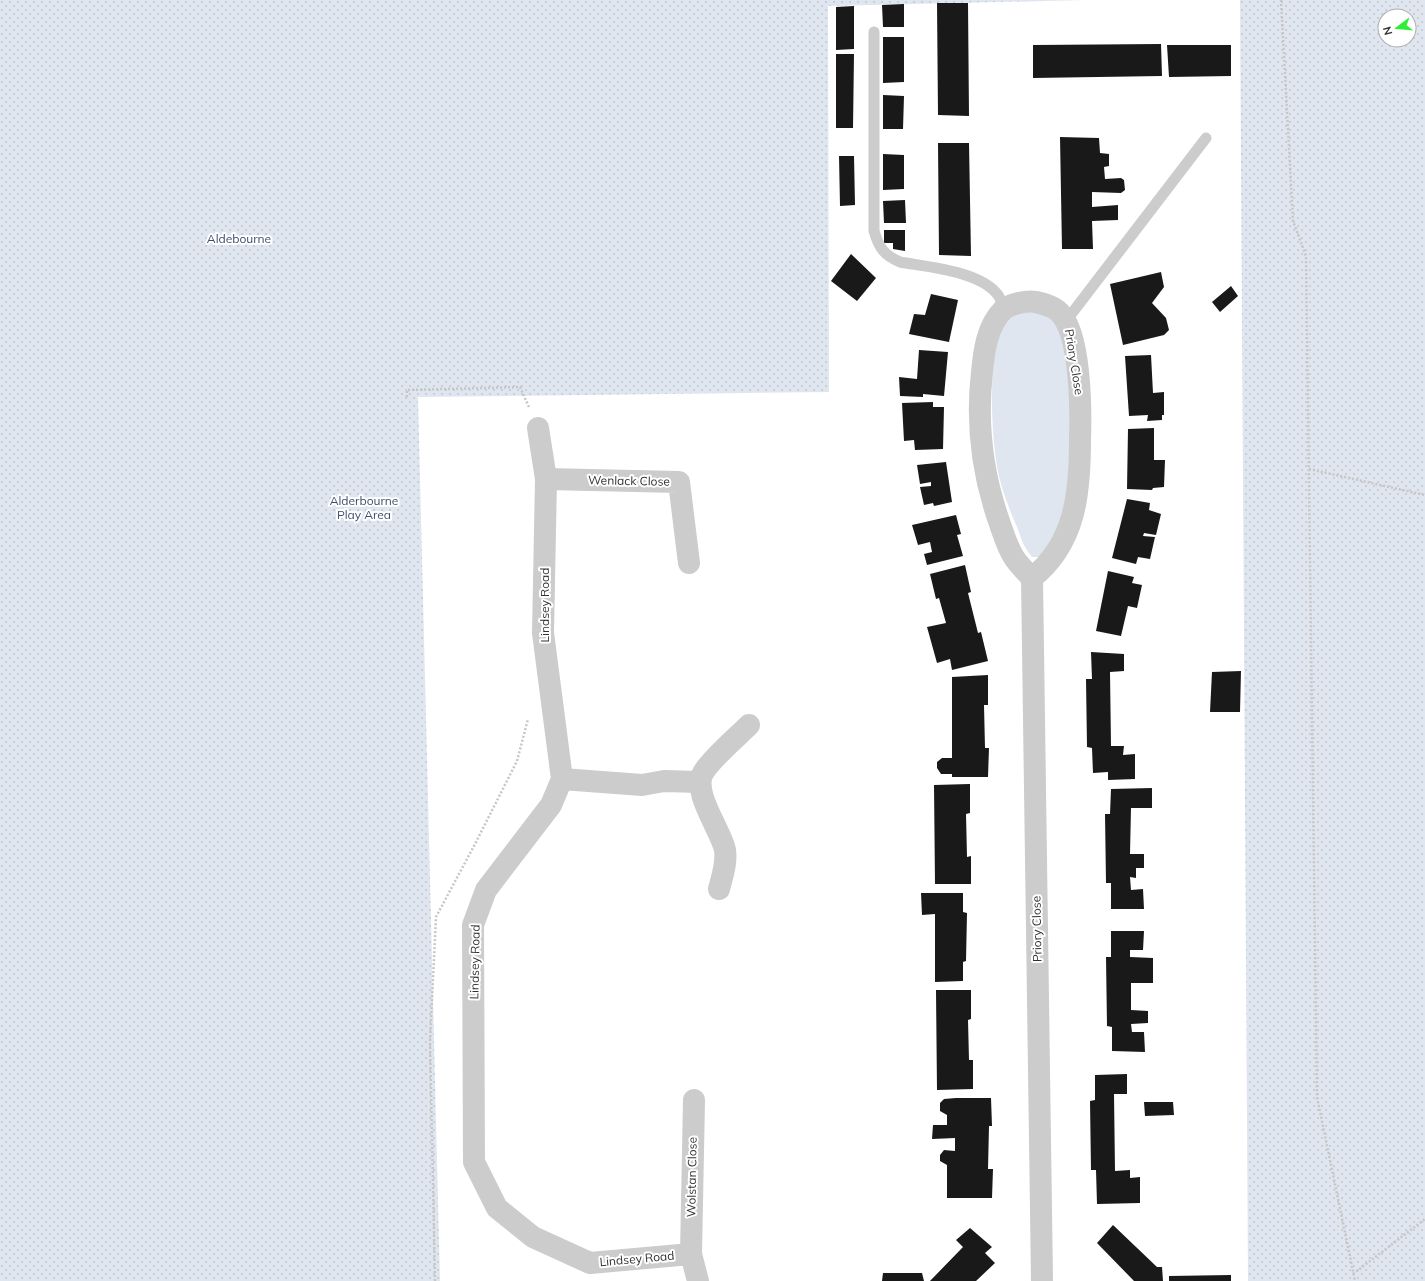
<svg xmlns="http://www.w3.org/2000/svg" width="1425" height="1281" font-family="Mulish,sans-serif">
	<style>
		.grass { fill: #e0e6ef }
		.park { fill: url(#park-dots); fill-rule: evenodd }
		.building { fill: #191919 }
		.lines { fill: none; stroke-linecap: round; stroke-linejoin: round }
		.path { stroke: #c6c6c6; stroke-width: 2.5; stroke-dasharray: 2 2; stroke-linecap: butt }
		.service { stroke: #ccc; stroke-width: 11 }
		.minor { stroke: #ccc; stroke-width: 22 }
		.labels { text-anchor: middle; stroke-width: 4; stroke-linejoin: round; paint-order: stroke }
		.park-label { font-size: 12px; fill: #3c4f71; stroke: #fff }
		.street-label { font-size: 12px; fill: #323232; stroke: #fff }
	</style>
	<defs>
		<pattern id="park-dots" width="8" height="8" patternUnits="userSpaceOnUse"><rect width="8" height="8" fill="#e0e6ef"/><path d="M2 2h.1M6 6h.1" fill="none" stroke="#c1c6cd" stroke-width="1.8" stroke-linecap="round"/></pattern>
	</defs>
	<rect width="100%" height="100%" fill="#fff"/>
	<!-- grass -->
	<path class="grass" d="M1043 308 1068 332 1077 450 1059 529 1041 557H1032C1024 548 1021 538 1017 527 1010 511 1003 493 999 476 991 441 988 366 1000 333 1003 324 1008 318 1015 311Z"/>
	<!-- park -->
	<path class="park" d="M0 0H1086L828 6 829 392 418 397 440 1281H0Z
		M1240 0H1425V1281H1248ZM1385 16H1409V40H1385Z"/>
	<!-- building -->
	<path class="building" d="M937 3H968L969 116 938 115Z
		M904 4V27H883L882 5Z
		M854 6V49L836 50V7Z
		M883 37H904V82L883 83Z
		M1161 44 1162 76 1033 78V45Z
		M1167 45H1231V76L1169 77Z
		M836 54H854L853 128H836Z
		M883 95 904 96 903 129H883Z
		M1060 137 1099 138 1100 153 1109 154V166L1104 167 1105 179 1121 178 1124 180 1125 190 1121 193 1092 192V207L1118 205V220L1092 221 1093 249H1062Z
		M938 143H969L971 256 939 255Z
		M883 154 904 155V189L883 190Z
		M839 156H854L855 205 840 206Z
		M905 200 906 223H884L883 201Z
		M884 230H905V251L893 249V243H884Z
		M851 254 876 278 857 301 831 281Z
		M1161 272 1164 287 1152 303 1166 318 1169 330 1164 335 1123 345 1110 284Z
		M1231 286 1238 296 1220 312 1212 302Z
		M931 294 958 300 949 342 909 334 914 314 925 315Z
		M919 350 948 352 944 396 923 394V397L900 396 899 377 917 379Z
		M1151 355 1153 393 1164 392V415H1162V420L1147 421 1148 415 1129 416 1125 356Z
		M933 402V407H944L943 449 915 450 914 440 904 441 902 403Z
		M1154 428V460H1165L1164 487 1153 488 1152 490 1127 489 1128 429Z
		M946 462 952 502 934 506 933 503 924 505 920 487 931 486V482L920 484 917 465Z
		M1127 499 1150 503 1149 510 1161 514 1156 535 1144 533 1143 536 1155 537 1150 559 1138 557 1136 564 1112 558Z
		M956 515 961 534 957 535 963 556 927 565 924 554 932 552 930 542 918 545 912 525Z
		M965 565 971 592 968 593 978 633 981 632 988 661 952 670 950 659 937 663 927 627 946 623 939 598 936 599 930 574Z
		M1108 571 1134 577 1132 583 1142 585 1137 608 1128 606 1121 636 1096 631Z
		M1091 652 1124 654V671L1110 672 1111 746H1124L1123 755 1135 754V779L1108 780V772L1093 773 1092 748 1087 747 1086 679H1092Z
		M1241 671 1240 712H1210L1212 672Z
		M988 675V705H984L985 748H989L988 777H952V774H941L937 768V762L942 758H952V677Z
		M970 784V813L966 814 967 857 971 856V884H935L934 785Z
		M1152 788V808H1131L1130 854H1144V868H1136V878L1130 877 1131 890 1143 889 1144 909H1111V883H1106L1105 814H1110L1111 789Z
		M921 893H963V912L967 913 966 961 963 962V981L935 982V914L922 915Z
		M1111 931H1144L1143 950H1130V957L1153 958V983H1131V1010L1148 1011V1023L1131 1024 1132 1032H1144L1145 1052 1112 1051V1027L1107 1026 1106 957H1111Z
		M936 990H971V1019L968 1020 969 1060H973V1089L937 1090Z
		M1127 1074V1094H1114L1115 1171 1130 1170V1178L1140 1177V1203L1097 1204 1096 1170H1091L1090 1101 1095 1100V1075Z
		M956 1098H991L992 1126H989L988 1169H993L992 1198H947V1165L940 1161V1155L944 1150 955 1151V1138L932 1139 933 1125H947V1115L940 1111V1103L944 1099Z
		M1144 1102H1173L1174 1115 1145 1116Z
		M1113 1225 1157 1267H1162L1163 1281H1134L1097 1243Z
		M970 1228 992 1247 985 1253 995 1263 976 1281H930L963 1247 956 1240Z
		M883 1273H922L924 1281H882Z
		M1231 1275V1281H1169V1276Z"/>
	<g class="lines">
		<!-- path -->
		<path class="path" d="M1281 0 1293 221 1306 256 1317 1097 1355 1281
			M407 397V390L520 387 529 407
			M1309 469 1425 495
			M1353 1274 1425 1219
			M435 1281 430 1042 436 917 475 844 517 761 528 719"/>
		<!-- service -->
		<path class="service" d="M874 32V231C879 248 884 255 900 262 928 267 980 271 998 295 1001 299 1002 305 1004 310
			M1066 321 1206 138"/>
		<!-- minor -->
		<path class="minor" d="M538 428 546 479 543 633 562 779 551 805 486 890 473 925 474 1162 497 1208 533 1237 590 1263 691 1254 698 1281
			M546 479 679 482 689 563
			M1032 578C1076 543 1080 492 1080 440 1081 410 1081 333 1059 312 1053 306 1044 304 1036 302 1027 300 1010 304 1003 310 987 326 984 351 982 372 976 425 982 474 1000 524 1004 536 1008 549 1015 559 1020 566 1026 572 1032 578L1042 1281
			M562 779 642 785 664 781 700 782
			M719 889C722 877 727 863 725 850 721 830 692 793 703 773 710 760 738 736 749 725
			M691 1254 694 1100"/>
	</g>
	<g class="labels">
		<!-- park labels -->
		<g class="park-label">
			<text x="239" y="243">Aldebourne</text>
			<text x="364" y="505">Alderbourne<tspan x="364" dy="14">Play Area</tspan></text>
		</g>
		<!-- street labels -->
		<g class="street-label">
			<text transform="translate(1074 362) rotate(81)" y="4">Priory Close</text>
			<text transform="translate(629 481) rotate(1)" y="4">Wenlack Close</text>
			<text transform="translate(545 605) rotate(-90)" y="4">Lindsey Road</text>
			<text transform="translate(1037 929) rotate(-91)" y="4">Priory Close</text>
			<text transform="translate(475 962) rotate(-89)" y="4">Lindsey Road</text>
			<text transform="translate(692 1177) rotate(-89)" y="4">Wolstan Close</text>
			<text transform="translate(637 1259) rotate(-5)" y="4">Lindsey Road</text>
		</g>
	</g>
	<!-- north arrow -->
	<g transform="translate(1397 28) rotate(254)"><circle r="19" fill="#ffffff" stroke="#adadad"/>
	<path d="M0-3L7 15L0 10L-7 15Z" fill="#2eee35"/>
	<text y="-6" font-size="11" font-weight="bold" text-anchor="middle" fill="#323232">N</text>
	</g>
</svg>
